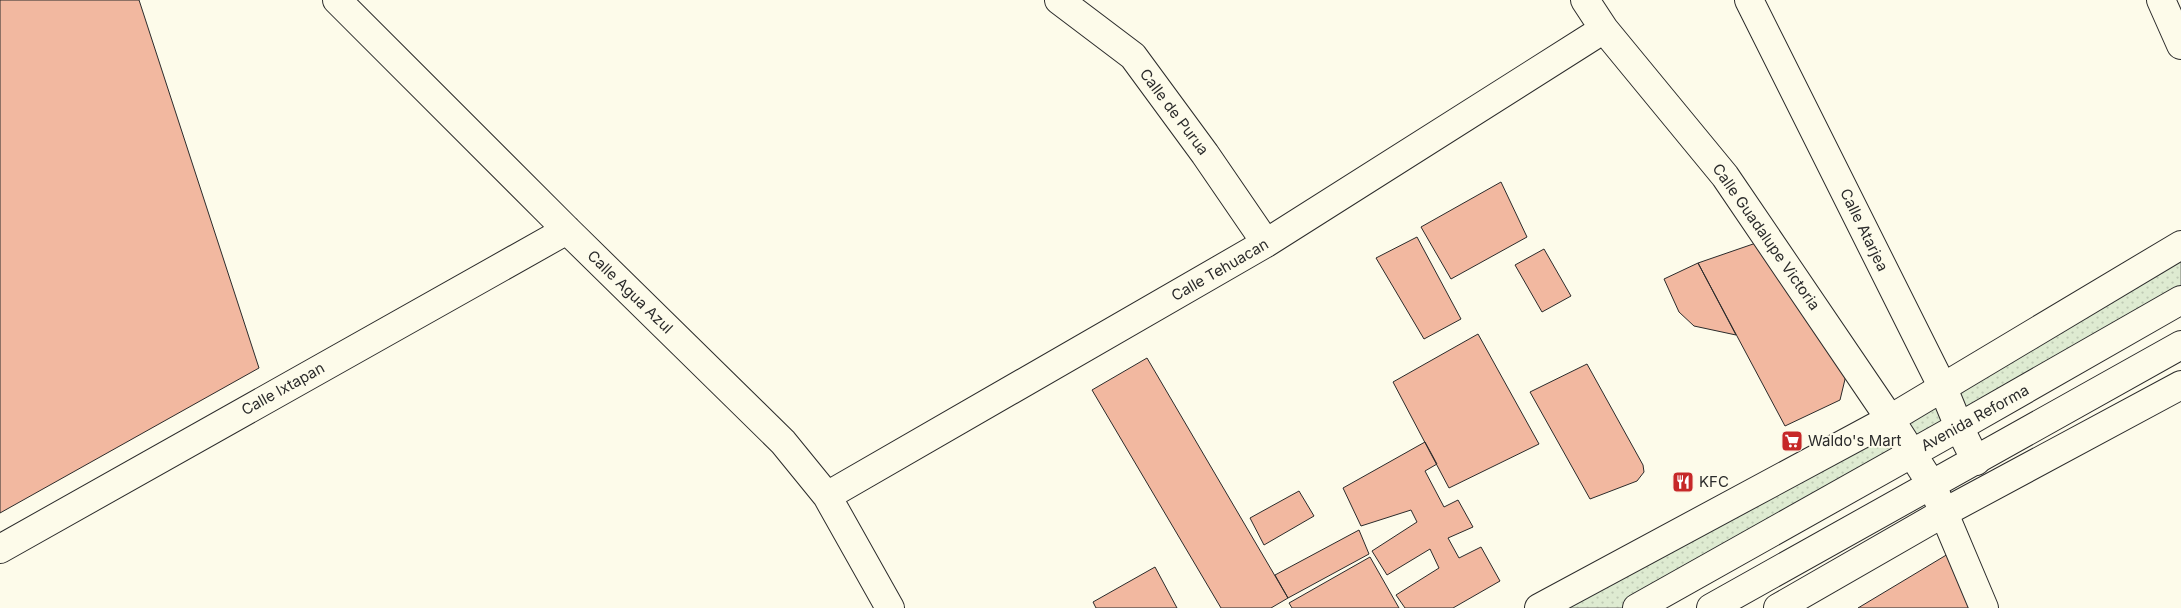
<svg xmlns="http://www.w3.org/2000/svg" width="2181" height="608" font-family="Inter,sans-serif">
	<style>
		.grass { fill: url(#grass-dots); stroke: #74746e }
		.building { fill: #f2b8a0; stroke: #2b2b2b }
		.lines { fill: none; stroke-linecap: round; stroke-linejoin: round }
		.street-casing { stroke: #2b2b2b; stroke-width: 30 }
		.secondary-casing { stroke: #2b2b2b; stroke-width: 30 }
		.primary-casing { stroke: #2b2b2b; stroke-width: 30 }
		.street { stroke: #fdfbea; stroke-width: 28 }
		.secondary { stroke: #fdfbea; stroke-width: 28 }
		.primary { stroke: #fdfbea; stroke-width: 28 }
		.labels { text-anchor: middle; stroke-width: 4; stroke-linejoin: round; paint-order: stroke }
		.street-label { font-size: 15px; fill: #2b2b2b; stroke: #fdfbea }
		.poi-label { font-size: 15px; fill: #2b2b2b; stroke: #fdfbea; text-anchor: start }
	</style>
	<defs>
		<pattern id="grass-dots" width="8" height="8" patternUnits="userSpaceOnUse" patternTransform="scale(1.25)"><rect width="8" height="8" fill="#deebd1"/><path d="M2 2h.1M6 6h.1" fill="none" stroke="#bfcab4" stroke-width="1.8" stroke-linecap="round"/></pattern>
	</defs>
	<rect width="100%" height="100%" fill="#fdfbea"/>
	<!-- grass -->
	<path class="grass" d="M2181 245V300L1637 608H1539Z"/>
	<!-- building -->
	<path class="building" d="M0 0H139L259 368 0 513Z
		M1501 182 1527 237 1451 279 1421 227Z
		M1417 237 1461 319 1424 339 1376 258Z
		M1756 243 1847 371 1840 400 1785 426 1698 263Z
		M1544 249 1571 296 1542 312 1515 265Z
		M1698 263 1736 335 1694 326 1679 312 1664 279Z
		M1478 334 1539 444 1449 488 1393 382Z
		M1147 358 1288 598 1271 608H1221L1092 390Z
		M1587 364 1643 465 1644 472 1637 481 1590 499 1530 392Z
		M1425 442 1437 464 1425 471 1444 507 1458 500 1473 527 1448 538 1459 558 1481 547 1500 581 1453 608H1405L1396 595 1439 568 1430 549 1387 575 1372 551 1417 522 1411 510 1361 526 1343 488Z
		M1299 491 1314 516 1264 545 1250 518Z
		M1359 530 1369 554 1288 598 1275 575Z
		M1948 554 1976 608H1858Z
		M1370 557 1399 608H1292L1289 603Z
		M1155 567 1177 608H1096L1093 602Z"/>
	<g class="lines">
		<!-- street casing -->
		<g class="street-casing">
			<path id="street" d="M337 0 567 230 783 442 827 496 890 608
				M1059 0 1133 56 1205 154 1266 243
				M1585 0 1604 29 1725 176 1890 419 1932 485 1984 608
				M1749 0 1943 388 1959 427 1976 461
				M2161 0 2181 45
				M827 496 1266 243 1604 29
				M0 549 567 230"/>
		</g>
		<!-- secondary casing -->
		<g class="secondary-casing">
			<path id="secondary" d="M1539 608 1890 419 2181 245
				M1778 608 1945 512 2181 385"/>
		</g>
		<!-- primary casing -->
		<g class="primary-casing">
			<path id="primary" d="M1637 608 1959 427 2181 300
				M1711 608 2181 345"/>
		</g>
		<!-- street -->
		<use href="#street" class="street"/>
		<!-- secondary -->
		<use href="#secondary" class="secondary"/>
		<!-- primary -->
		<use href="#primary" class="primary"/>
	</g>
	<!-- icons -->
	<defs>
		<g id="supermarket-square" transform="scale(1.125)"><rect x="-9" y="-9" width="18" height="18" rx="4" fill="#c62828" stroke="#fdfbea"/><path d="M-6-5.5h2.5l.6 2H6L4.5 2H-2.5L-4.4-4H-6ZM-1.5 3.2a1.3 1.3 0 1 0 .1 0ZM3 3.2a1.3 1.3 0 1 0 .1 0Z" fill="#fff"/></g>
		<g id="restaurant-square" transform="scale(1.125)"><rect x="-9" y="-9" width="18" height="18" rx="4" fill="#c62828" stroke="#fdfbea"/><path d="M-5-6h1v4h1v-4h1v4h1v-4h1v5L-1.5 .5V6h-2V.5L-5-1ZM5-6V6H3V1.5H1.5Q1.5-4 5-6Z" fill="#fff"/></g>
	</defs>
	<g fill-rule="evenodd">
		<use href="#supermarket-square" x="1792" y="441"/>
		<use href="#restaurant-square" x="1683" y="482"/>
	</g>
	<g class="labels">
		<!-- street labels -->
		<g class="street-label">
			<text transform="translate(1174 112) rotate(53)" y="5">Calle de Purua</text>
			<text transform="translate(1864 230) rotate(64)" y="5">Calle Atarjea</text>
			<text transform="translate(1766 237) rotate(55)" y="5">Calle Guadalupe Victoria</text>
			<text transform="translate(1220 270) rotate(-30)" y="5">Calle Tehuacan</text>
			<text transform="translate(630 292) rotate(44)" y="5">Calle Agua Azul</text>
			<text transform="translate(283 389) rotate(-29)" y="5">Calle Ixtapan</text>
			<text transform="translate(1975 418) rotate(-29)" y="5">Avenida Reforma</text>
		</g>
		<!-- poi labels -->
		<g class="poi-label">
			<text x="1808" y="446">Waldo's Mart</text>
			<text x="1699" y="487">KFC</text>
		</g>
	</g>
</svg>
